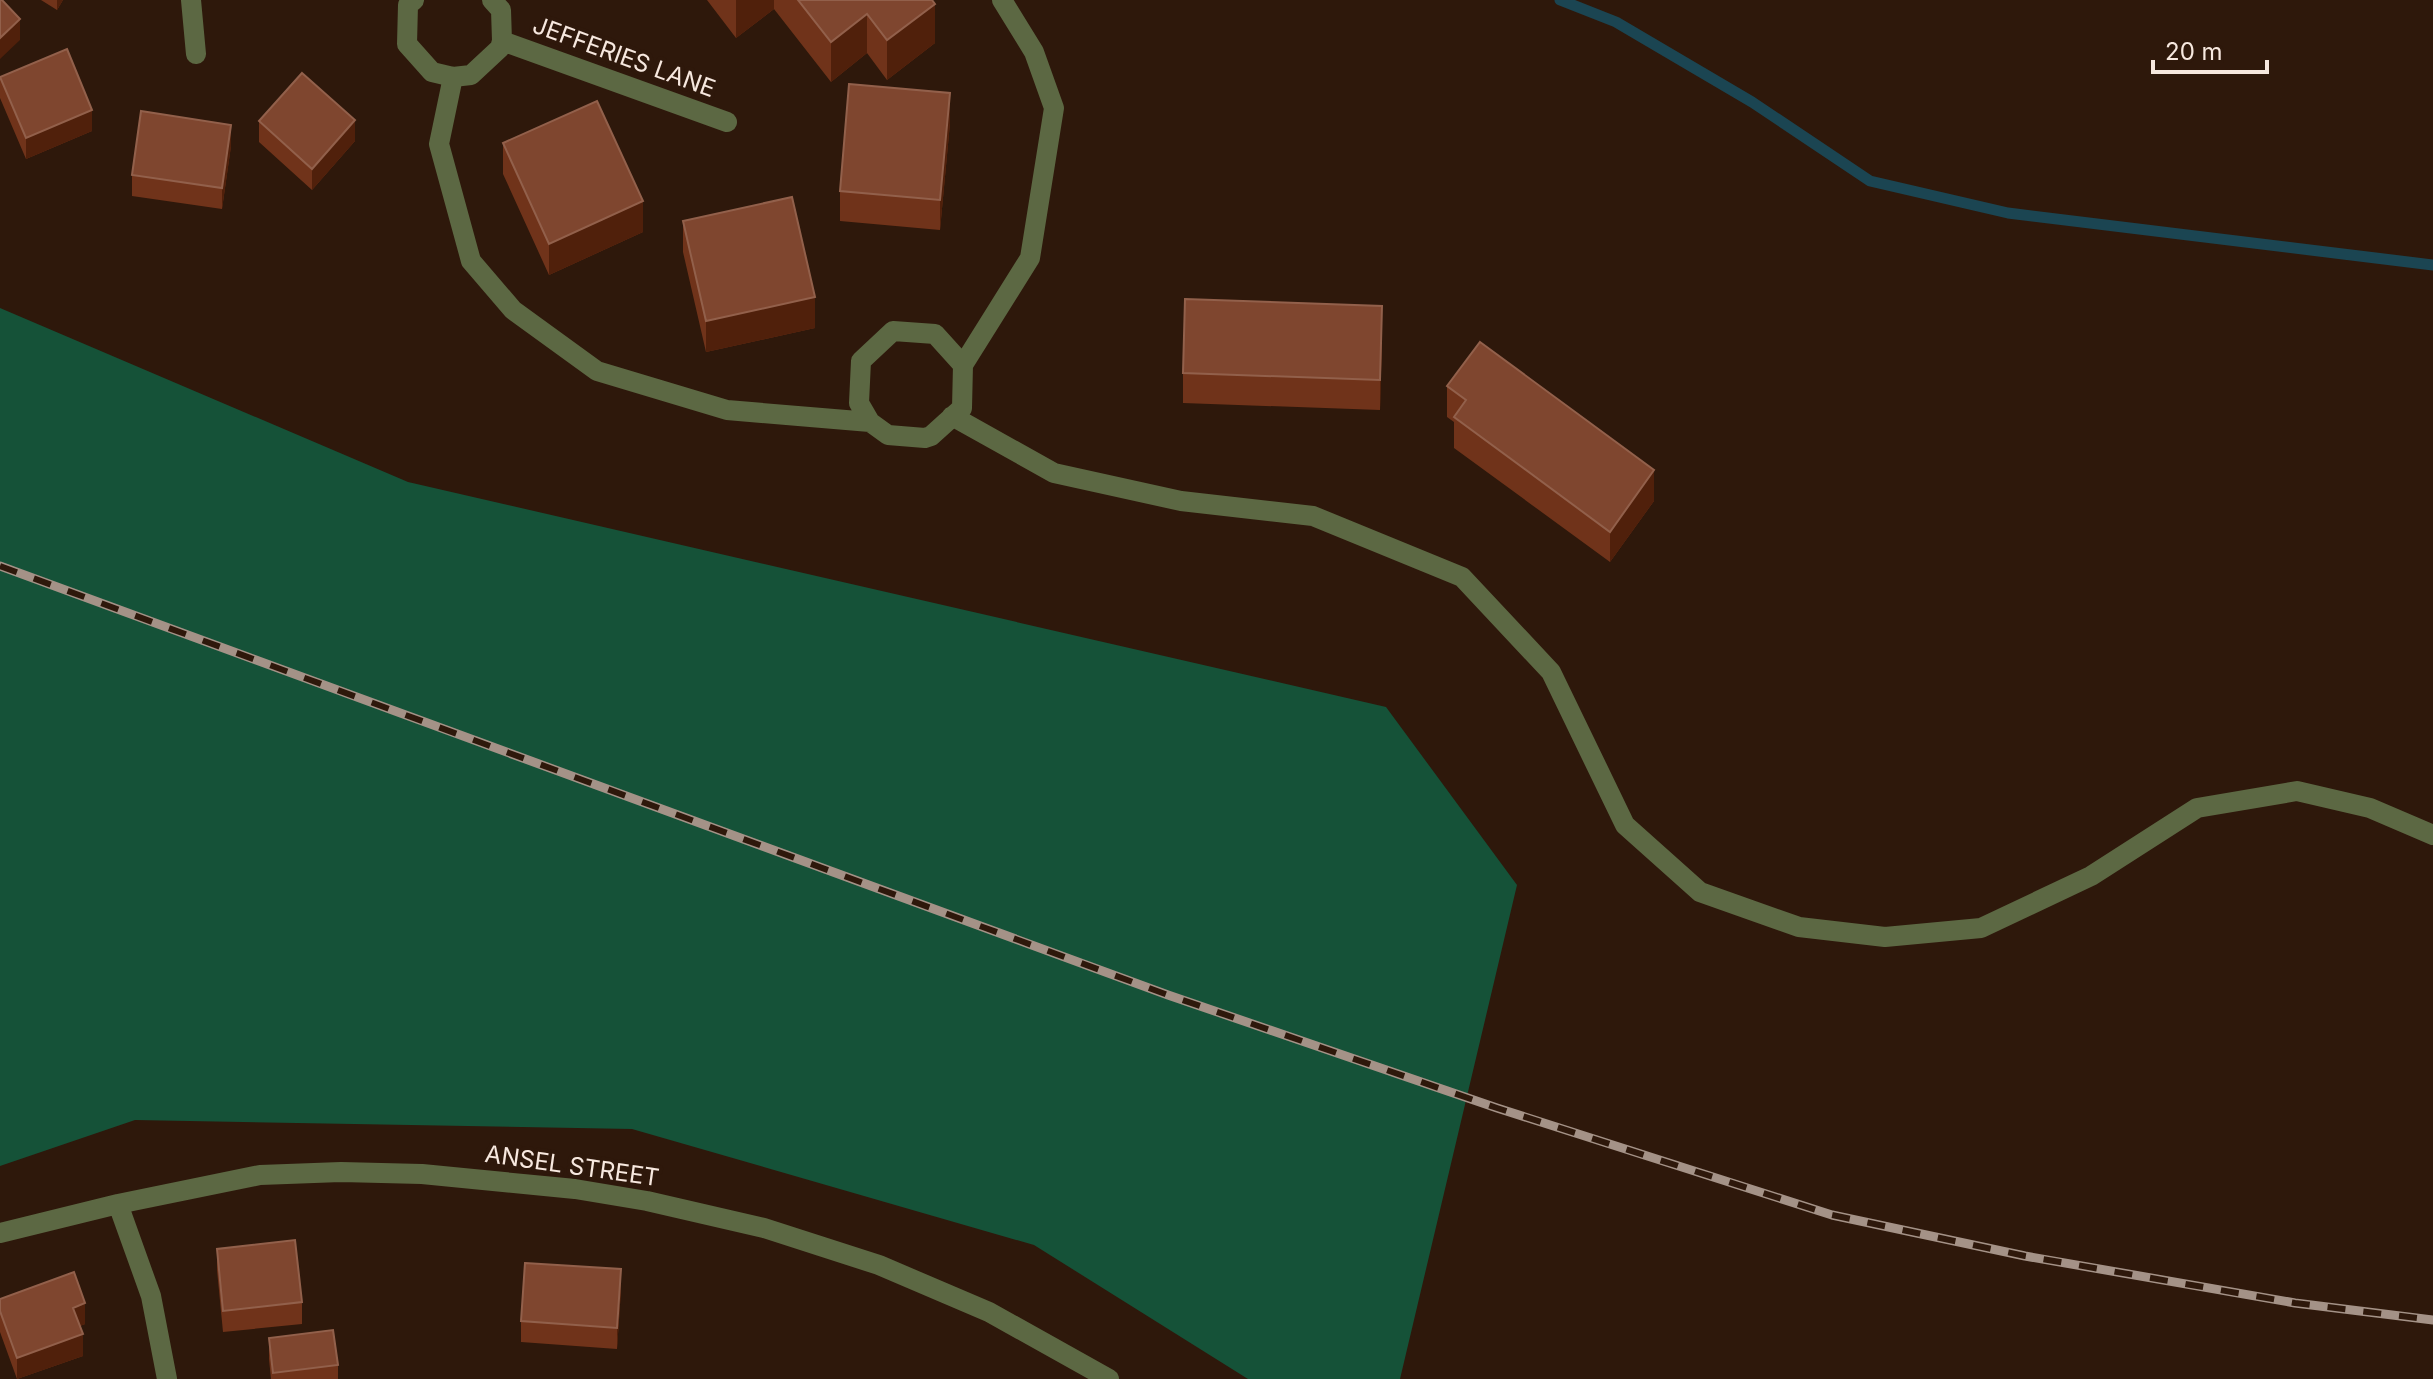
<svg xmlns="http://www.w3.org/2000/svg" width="2433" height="1379" font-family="Inter,sans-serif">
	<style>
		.forest { fill: #155238 }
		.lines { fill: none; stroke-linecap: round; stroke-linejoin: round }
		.stream { stroke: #1b4552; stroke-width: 11 }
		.minor { stroke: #5c6843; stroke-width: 20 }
		.rail-casing { stroke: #a49287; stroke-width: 9 }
		.rail { stroke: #2e180b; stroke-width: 6; stroke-dasharray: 18; stroke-linecap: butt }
		.wall { fill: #70331a }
		.shaded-wall { fill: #50200b }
		.building { fill: #7f462f; stroke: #92604b; stroke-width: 2 }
		.labels { text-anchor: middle; stroke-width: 8; stroke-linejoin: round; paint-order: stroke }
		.street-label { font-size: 24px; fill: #f7e8df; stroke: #2e180b }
	</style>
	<rect width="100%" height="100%" fill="#2e180b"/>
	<!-- forest -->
	<path class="forest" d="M0 308 408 482 1386 707 1517 885 1400 1379H1248L1034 1245 632 1129 135 1120 0 1166Z"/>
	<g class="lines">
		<!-- stream -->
		<path class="stream" d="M1560 0 1616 22 1752 102 1870 181 2008 213 2433 265"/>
		<!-- minor -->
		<path class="minor" d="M191 0 196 54
			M414 0 408 5 407 44 432 72 453 77 471 75 500 48 502 41 501 10 492 0
			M502 41 727 122
			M453 77 439 144 471 261 513 310 597 371 727 410 870 422
			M893 331 935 334 963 365 962 408 931 436 925 438 888 435 870 422 859 403 861 361Z
			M963 365 1030 258 1054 108 1034 52 1002 0
			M952 416 1054 473 1181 501 1313 516 1462 577 1551 672 1625 825 1700 892 1799 927 1885 937 1981 928 2091 876 2197 808 2297 791 2370 808 2433 835
			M118 1204 151 1296 167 1379
			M0 1233 118 1204 260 1175 341 1172 422 1174 575 1189 647 1201 764 1228 879 1265 989 1312 1109 1379"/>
		<!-- rail casing -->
		<g class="rail-casing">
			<path id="rail" d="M0 566 1168 995 1497 1108 1832 1215 2025 1256 2295 1303 2433 1320"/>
		</g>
		<!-- rail -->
		<use href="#rail" class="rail"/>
	</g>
	<!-- wall -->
	<path class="wall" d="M41 0H63L57 10Z
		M707 0H932L935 43 887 80 867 53 831 82 774 9 736 38Z
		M0 77 92 131 26 159 0 98Z
		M259 121 355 141 312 190 259 142Z
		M950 123 940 230 840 221V191Z
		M503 143 643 232 549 275 503 174Z
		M231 146 222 209 132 196V175Z
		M683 221 815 328 706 352 683 252Z
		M1382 337 1380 410 1183 403V373Z
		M1447 386 1654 501 1610 562 1454 448V422L1447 417Z
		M217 1249 302 1302V1324L223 1332 217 1270Z
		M621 1290 617 1349 521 1342V1321Z
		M0 1299 85 1324 80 1326 83 1356 17 1379 0 1332Z
		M269 1338 338 1365V1379H271L269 1359Z"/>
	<!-- shaded-wall -->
	<path class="shaded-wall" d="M57 0H63L57 10Z
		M736 0H774V9L736 38Z
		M935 4V43L887 80V40Z
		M867 14V53L831 82V42Z
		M20 19V40L0 59V38Z
		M950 93V123L940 230V200Z
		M92 110V131L26 159V138Z
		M355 120V141L312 190V169Z
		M231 125V146L222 209V188Z
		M643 201V232L549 275V244Z
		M815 297V328L706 352V321Z
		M1382 306V337L1380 410V380Z
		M1654 470V501L1610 562V532Z
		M621 1269V1290L617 1349V1328Z
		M85 1303V1324L73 1329V1308Z
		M83 1334V1356L17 1379V1358Z"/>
	<!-- building -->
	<path class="building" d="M0 0H2L20 19 0 38Z
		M798 0H932L935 4 887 40 867 14 831 42Z
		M67 49 92 110 26 138 0 77Z
		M302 73 355 120 312 169 259 121Z
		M849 84 950 93 940 200 840 191Z
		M597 101 643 201 549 244 503 143Z
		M141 111 231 125 222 188 132 175Z
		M792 197 815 297 706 321 683 221Z
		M1185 299 1382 306 1380 380 1183 373Z
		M1480 342 1654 470 1610 532 1454 417 1466 400 1447 386Z
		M295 1240 302 1302 223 1311 217 1249Z
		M525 1263 621 1269 617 1328 521 1321Z
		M74 1272 85 1303 73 1308 83 1334 17 1358 0 1311V1299Z
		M333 1330 338 1365 273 1373 269 1338Z"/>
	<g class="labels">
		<!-- street labels -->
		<g class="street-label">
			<text transform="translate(624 57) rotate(20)" y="8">JEFFERIES LANE</text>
			<text transform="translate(572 1166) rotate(8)" y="8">ANSEL STREET</text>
		</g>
	</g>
	<!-- scale -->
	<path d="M2153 60v12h114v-12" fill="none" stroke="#f7e8df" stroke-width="4"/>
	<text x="2165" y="60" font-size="24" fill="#f7e8df" stroke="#2e180b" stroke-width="6" paint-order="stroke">20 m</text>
</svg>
